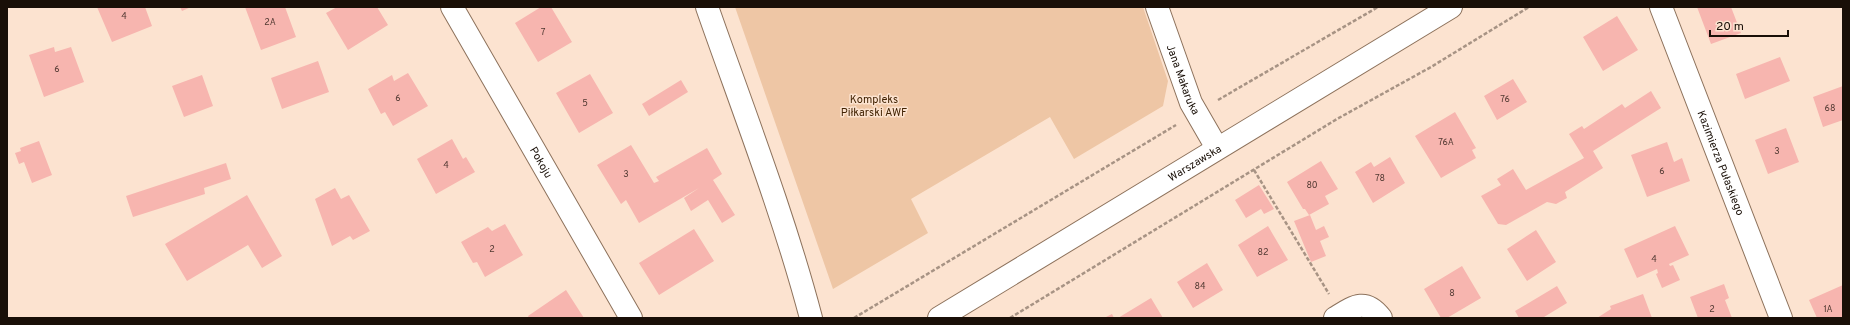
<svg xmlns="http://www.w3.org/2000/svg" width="1850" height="325" font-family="Overpass,sans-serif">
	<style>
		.green { fill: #eec6a5 }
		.building { fill: #f7b5af }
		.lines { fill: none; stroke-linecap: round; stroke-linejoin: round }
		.minor-casing { stroke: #8d725c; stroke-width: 24 }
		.path { stroke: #a79384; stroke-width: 2.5; stroke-dasharray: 4 2; stroke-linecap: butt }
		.minor { stroke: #fff; stroke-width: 22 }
		.labels { text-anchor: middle; stroke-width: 3; stroke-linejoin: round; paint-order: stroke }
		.number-label { font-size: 9px; fill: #503831 }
		.street-label { font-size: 11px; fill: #190f07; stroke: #fce3d0 }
		.park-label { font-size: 11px; fill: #412202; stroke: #fce3d0 }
	</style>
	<rect width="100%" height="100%" fill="#fce3d0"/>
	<!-- green -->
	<path class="green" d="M735 7H1143L1168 81 1163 106 1074 159 1050 117 911 199 928 233 833 289Z"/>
	<!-- building -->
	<path class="building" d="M97 7H145L152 26 112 42Z
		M180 7H191L182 11Z
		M245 7H285L296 37 261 50Z
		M337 7H377L388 25 348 50 326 13Z
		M541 7H551L572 42 538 62 515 23Z
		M1697 7H1731L1741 33 1711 44Z
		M1617 16 1638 50 1603 71 1583 37Z
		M54 47 55 52 71 47 84 82 44 97 29 55Z
		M1780 57 1790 81 1745 99 1736 74Z
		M318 61 329 92 282 109 271 78Z
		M408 73 428 106 393 126 385 112 381 114 368 89 392 75 394 81Z
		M590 74 613 113 579 133 556 93Z
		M202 75 213 106 184 117 172 86Z
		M1513 79 1527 102 1497 120 1484 96Z
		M681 80 688 92 649 116 642 104Z
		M1843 86V120L1823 127 1813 97Z
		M1651 91 1661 108 1593 151 1603 168 1565 192 1567 198 1556 204 1547 202 1506 225 1498 224 1481 196 1501 185 1497 179 1513 169 1526 190 1584 158 1569 134 1582 126 1584 129 1622 104 1625 108Z
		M1455 112 1476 148 1472 150 1476 158 1441 178 1415 136Z
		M1786 128 1799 162 1768 174 1755 140Z
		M452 139 463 159 466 157 475 172 436 194 417 159Z
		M39 141 52 175 32 183 24 162 19 164 15 153 21 151 20 148Z
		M1667 142 1674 162 1682 158 1690 181 1647 197 1631 155Z
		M631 145 654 183 659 181 656 177 707 148 722 174 713 180 735 215 722 223 708 200 691 211 684 198 699 188 639 223 626 200 621 204 597 165Z
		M1390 157 1405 183 1373 203 1355 172 1371 162 1374 167Z
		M1321 161 1338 189 1325 196 1329 204 1309 215 1305 209H1303L1287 182Z
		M226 163 231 179 204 188 205 194 133 217 126 196Z
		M1259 185 1274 209 1264 214 1261 209 1246 218 1235 200Z
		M335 188 341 199 349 195 370 231 353 240 350 236 332 246 315 199Z
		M247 195 282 256 262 268 248 245 187 281 165 244Z
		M1310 215 1316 230 1324 226 1329 237 1320 241 1326 256 1311 262 1294 221Z
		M505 224 523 255 485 277 477 262 473 263 461 242 488 227 492 231Z
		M1268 226 1288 260 1257 277 1238 245Z
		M1675 226 1689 255 1669 264 1670 266 1673 265 1680 280 1662 288 1656 274 1658 273 1657 269 1637 278 1624 249Z
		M694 229 714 261 659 295 639 263Z
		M1536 230 1556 262 1527 281 1507 249Z
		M1207 263 1223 290 1193 308 1177 282Z
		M1462 266 1481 298 1447 318H1441L1424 289Z
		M1724 284 1729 298 1725 300 1732 318H1698L1690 297Z
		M1843 285V318H1817L1809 300Z
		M1557 286 1567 303 1544 317 1519 318 1515 311Z
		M566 290 584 318H529L528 316Z
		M1643 294 1652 318H1597L1611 309 1610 306Z
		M1151 298 1163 318H1118Z
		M1112 314 1114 318H1104Z"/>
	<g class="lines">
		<!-- minor casing -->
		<g class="minor-casing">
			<g id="minor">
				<path id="s1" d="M452 7 631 318"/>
				<path d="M707 7C743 110 783 212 811 318"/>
				<path id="s2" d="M1157 7 1191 103 1217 148"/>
				<path id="s3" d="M1661 7 1781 318"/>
				<path id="s4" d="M939 318 1451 7"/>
				<path d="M1335 318C1353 307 1365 297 1381 318"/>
			</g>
		</g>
		<!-- path -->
		<path class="path" d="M1218 100 1378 7
			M1254 170 1329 294
			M854 318 1176 125
			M1010 318 1337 119 1431 67 1529 7"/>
		<!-- minor -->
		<use href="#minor" class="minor"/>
	</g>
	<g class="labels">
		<!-- number labels -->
		<g class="number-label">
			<text x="124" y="19">4</text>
			<text x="270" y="25">2A</text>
			<text x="543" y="35">7</text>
			<text x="57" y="72">6</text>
			<text x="398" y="101">6</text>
			<text x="1505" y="102">76</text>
			<text x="585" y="106">5</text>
			<text x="1830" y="111">68</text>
			<text x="1446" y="145">76A</text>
			<text x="1777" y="154">3</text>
			<text x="446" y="168">4</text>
			<text x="1662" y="174">6</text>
			<text x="626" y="177">3</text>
			<text x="1380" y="181">78</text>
			<text x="1312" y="188">80</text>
			<text x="492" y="252">2</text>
			<text x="1263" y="255">82</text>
			<text x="1654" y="262">4</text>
			<text x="1200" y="289">84</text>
			<text x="1452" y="296">8</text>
			<text x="1712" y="312">2</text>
			<text x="1828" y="312">1A</text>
		</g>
		<!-- street labels -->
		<g class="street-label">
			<text dy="4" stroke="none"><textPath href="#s2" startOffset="77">Jana Makaruka</textPath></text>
			<text dy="4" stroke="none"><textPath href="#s1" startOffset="179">Pokoju</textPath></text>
			<text dy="4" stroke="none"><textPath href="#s4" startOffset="299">Warszawska</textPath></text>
			<text dy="4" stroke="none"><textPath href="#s3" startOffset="167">Kazimierza Pułaskiego</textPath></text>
		</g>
		<!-- park labels -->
		<g class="park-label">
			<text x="874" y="103">Kompleks<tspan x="874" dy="13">Piłkarski AWF</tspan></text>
		</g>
	</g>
	<!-- border -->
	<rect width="1850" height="325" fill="none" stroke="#190f07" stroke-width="16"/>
	<!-- scale -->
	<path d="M1710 30v6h78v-6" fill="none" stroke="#190f07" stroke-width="2"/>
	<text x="1716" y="30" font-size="12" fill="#190f07" stroke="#fce3d0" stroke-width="3" paint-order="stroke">20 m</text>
</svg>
